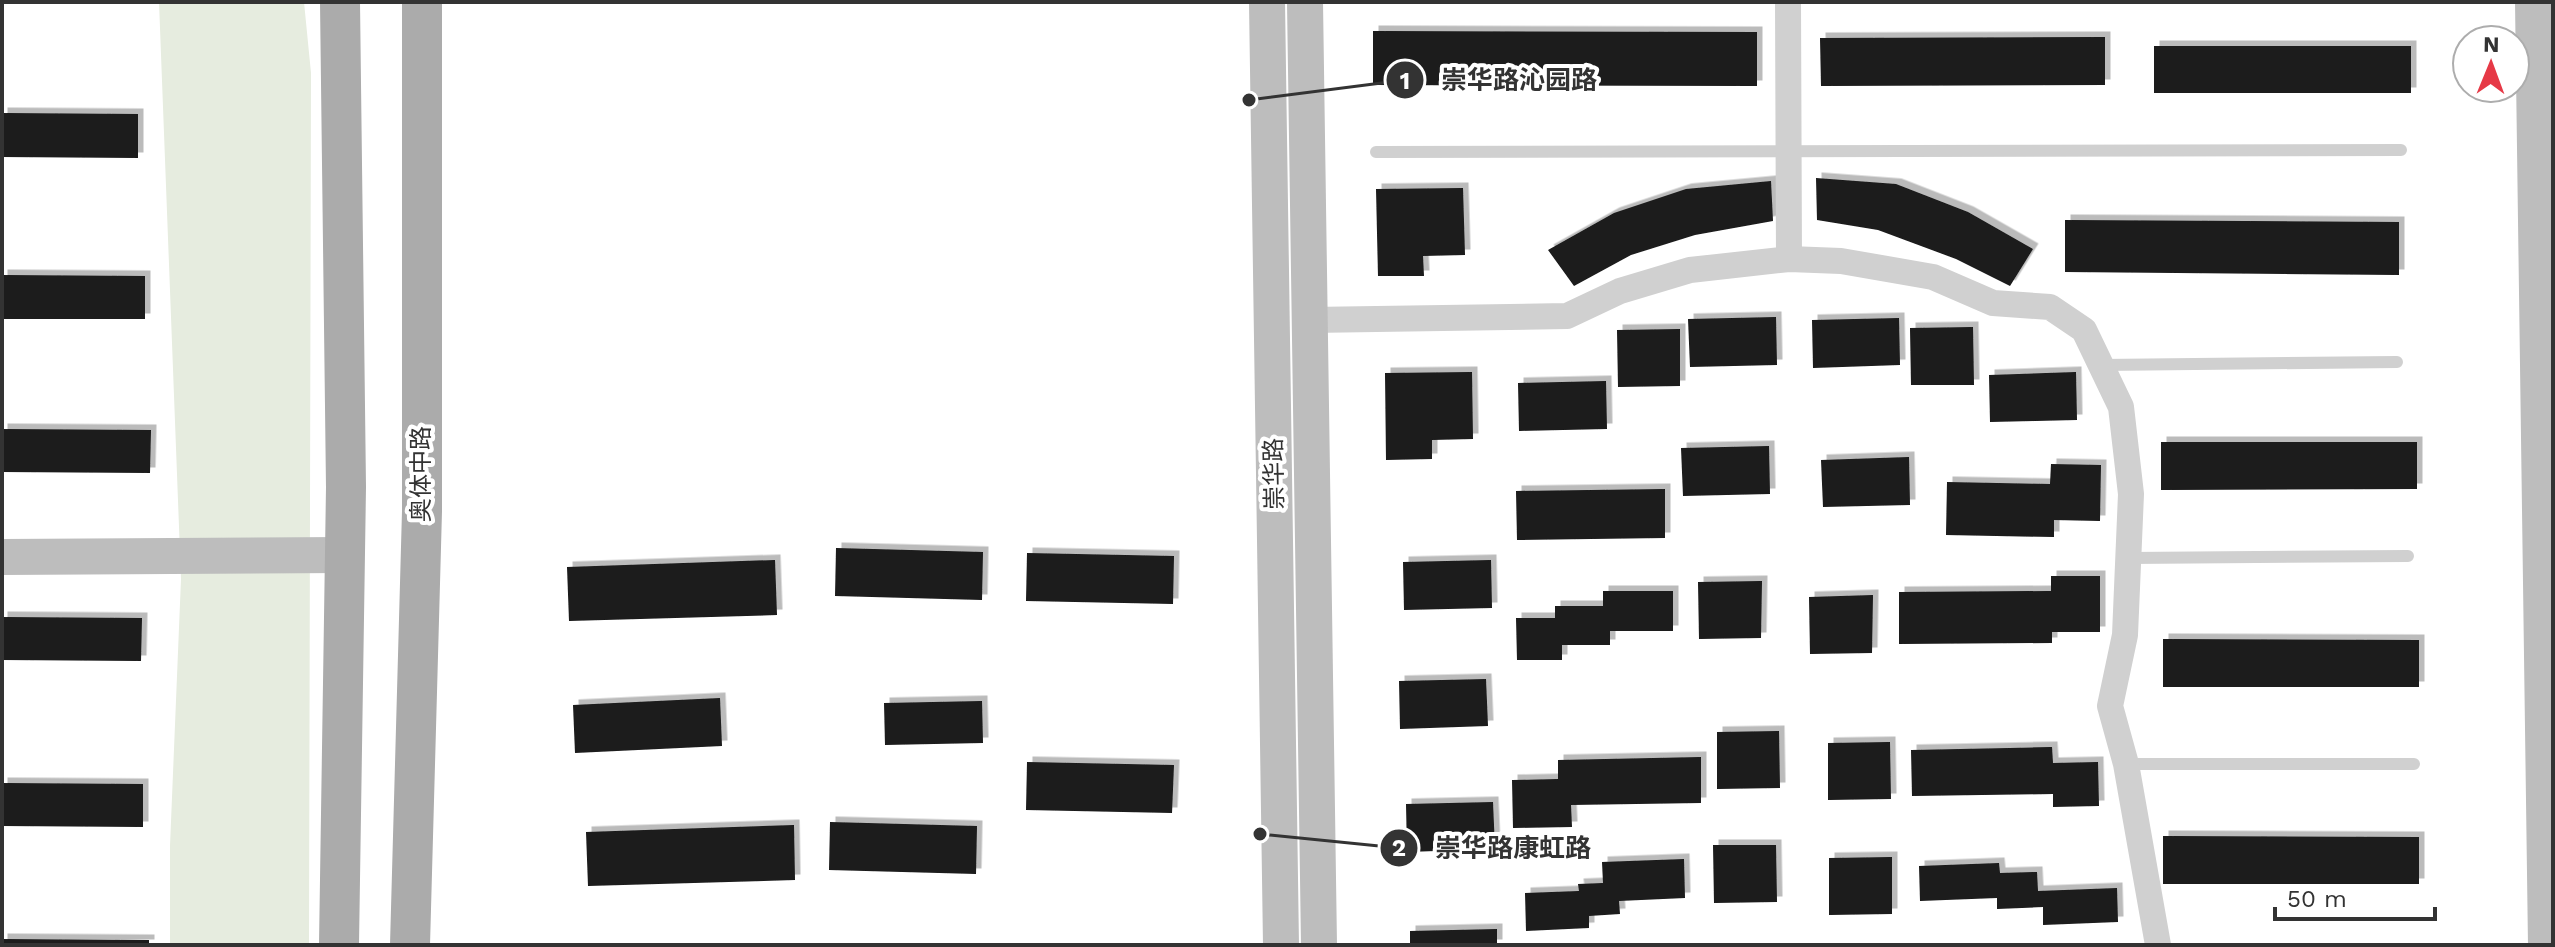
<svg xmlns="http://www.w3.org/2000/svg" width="2555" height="947" viewBox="0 0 2555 947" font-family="'Work Sans','Noto Sans SC',sans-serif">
	<defs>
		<filter id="shadow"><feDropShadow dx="5.5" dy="-5.5" stdDeviation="0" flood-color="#0004"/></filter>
	</defs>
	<rect width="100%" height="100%" fill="#fff"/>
	<path fill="#e6ecdf" d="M159 2H304L311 73 309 945H170V846L181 579Z"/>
	<path fill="#1a1a1a" filter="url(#shadow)" d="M1373 31 1757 32V86L1373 85Z
		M2105 37V85L1821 86 1820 38Z
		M2154 46H2411V93H2154Z
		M2 113 138 114V158L2 157Z
		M1816 178 1896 184 1968 212 2033 249 2010 286 1956 259 1878 230 1817 220Z
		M1771 181 1773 221 1695 235 1631 255 1574 286 1548 250 1614 213 1686 189Z
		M1463 188 1465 255 1423 256 1424 276H1378L1376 189Z
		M2065 220 2399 222V275L2065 272Z
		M2 275 145 276V319H2Z
		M1776 317 1777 365 1690 367 1688 319Z
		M1899 318 1900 365 1813 368 1812 320Z
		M1973 327 1974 385H1911L1910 328Z
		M1680 329V386L1618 387 1617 330Z
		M1472 372 1473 439 1432 440V459L1386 460 1385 373Z
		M2076 372 2077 420 1990 422 1989 375Z
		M1606 381 1607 429 1519 431 1518 383Z
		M2 429 151 430 150 473 2 472Z
		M2161 442H2417V489L2161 490Z
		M1769 446 1770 494 1683 496 1681 448Z
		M1909 457 1910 505 1823 507 1821 460Z
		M2051 464 2101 465 2100 521 2054 520V537L1946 535 1947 482 2050 484Z
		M1665 489V538L1517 540 1516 491Z
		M836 548 983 552 982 600 835 596Z
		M1027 553 1174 556 1173 604 1026 601Z
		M775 560 777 615 569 621 567 567Z
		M1491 560 1492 608 1404 610 1403 562Z
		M2051 576H2100V632H2052V643L1899 644V592L2051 591Z
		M1762 581 1761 638 1699 639 1698 582Z
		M1603 591H1673V631H1610V645H1562V660H1517L1516 618H1555V606H1603Z
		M1873 595 1872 653 1810 654 1809 597Z
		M2 617 142 618 141 661 2 660Z
		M2163 639 2419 640V687H2163Z
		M1486 679 1488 726 1400 729 1399 681Z
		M720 698 722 746 575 753 573 705Z
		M982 701 983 743 885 745 884 703Z
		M1779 731 1780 788 1717 789V732Z
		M1890 742 1891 799 1828 800V743Z
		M2052 747 2053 763 2098 762 2099 806 2053 807V794L1912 796 1911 750Z
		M1701 757V803L1571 805 1572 827 1513 828 1512 780 1558 779V760Z
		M1027 762 1174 765 1172 813 1026 810Z
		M2 783 143 784V827L2 826Z
		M1493 802 1495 849 1407 852 1406 804Z
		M830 822 977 826 976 874 829 870Z
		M794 825 795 880 588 886 586 832Z
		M2163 836 2419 837V884H2163Z
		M1713 845H1776L1777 902 1714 903Z
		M1892 857V914L1829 915V858Z
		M1684 859 1685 898 1619 901 1620 914 1589 916V928L1526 931 1525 893 1579 891 1578 884 1603 883 1602 862Z
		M1999 863 2000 873 2037 872 2038 891 2117 888 2118 922 2043 925V907L1997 909V898L1920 901 1919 866Z
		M1497 929V945H1410V931Z
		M2 939 149 940V945H2Z"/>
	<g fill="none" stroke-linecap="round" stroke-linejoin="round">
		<path stroke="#d0d0d0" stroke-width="12" d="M1376 152 2401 150
			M2101 365 2397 362
			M2129 558 2408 556
			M2126 764H2414"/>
		<path stroke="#d0d0d0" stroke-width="26" d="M1788 2 1789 259
			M1310 320 1567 316 1620 291 1690 270 1789 259 1841 261 1933 277 1993 303 2050 307 2084 330 2121 407 2131 494 2125 635 2110 706 2126 764 2158 945"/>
		<path stroke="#bdbdbd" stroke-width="36" d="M1267 2 1281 945
			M1305 2 1319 945
			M2533 2 2546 945
			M2 557 345 555"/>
		<path stroke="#ababab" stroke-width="40" d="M339 945 346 487 340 2
			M410 945 422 511V2"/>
	</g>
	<g text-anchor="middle" stroke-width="8" stroke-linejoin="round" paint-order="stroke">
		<g font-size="24" fill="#333" stroke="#fff">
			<text transform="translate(421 474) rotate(-90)" y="8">奥体中路</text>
			<text transform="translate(1274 474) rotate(-91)" y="8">崇华路</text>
		</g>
	</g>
	<path fill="none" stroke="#333" stroke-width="3" d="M1249 100L1405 80M1260 834L1399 848"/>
	<g fill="#333" stroke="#fff" stroke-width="3">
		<circle cx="1249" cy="100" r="8"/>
		<circle cx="1260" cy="834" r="8"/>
		<circle cx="1405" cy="80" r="20"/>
		<circle cx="1399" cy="848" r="20"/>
	</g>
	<g font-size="24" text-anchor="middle" font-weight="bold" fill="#fff">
		<text x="1405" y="89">1</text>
		<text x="1399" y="856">2</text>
	</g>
	<g font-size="26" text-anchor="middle" font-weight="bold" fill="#333" stroke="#fff" stroke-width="8" stroke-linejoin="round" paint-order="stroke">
		<text x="1519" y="89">崇华路沁园路</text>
		<text x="1513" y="857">崇华路康虹路</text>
	</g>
	<rect width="2555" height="947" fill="none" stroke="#333333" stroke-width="8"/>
	<g transform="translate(2491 64) rotate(1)"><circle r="38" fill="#ffffff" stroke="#adadad" stroke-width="2"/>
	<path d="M0-6L14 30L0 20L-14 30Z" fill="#e63946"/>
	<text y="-12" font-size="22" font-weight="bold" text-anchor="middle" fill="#333333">N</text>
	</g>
	<path d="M2275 907v12h160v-12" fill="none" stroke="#333333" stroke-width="4"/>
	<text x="2287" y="907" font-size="24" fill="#333333" stroke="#ffffff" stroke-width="6" paint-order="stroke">50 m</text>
</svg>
